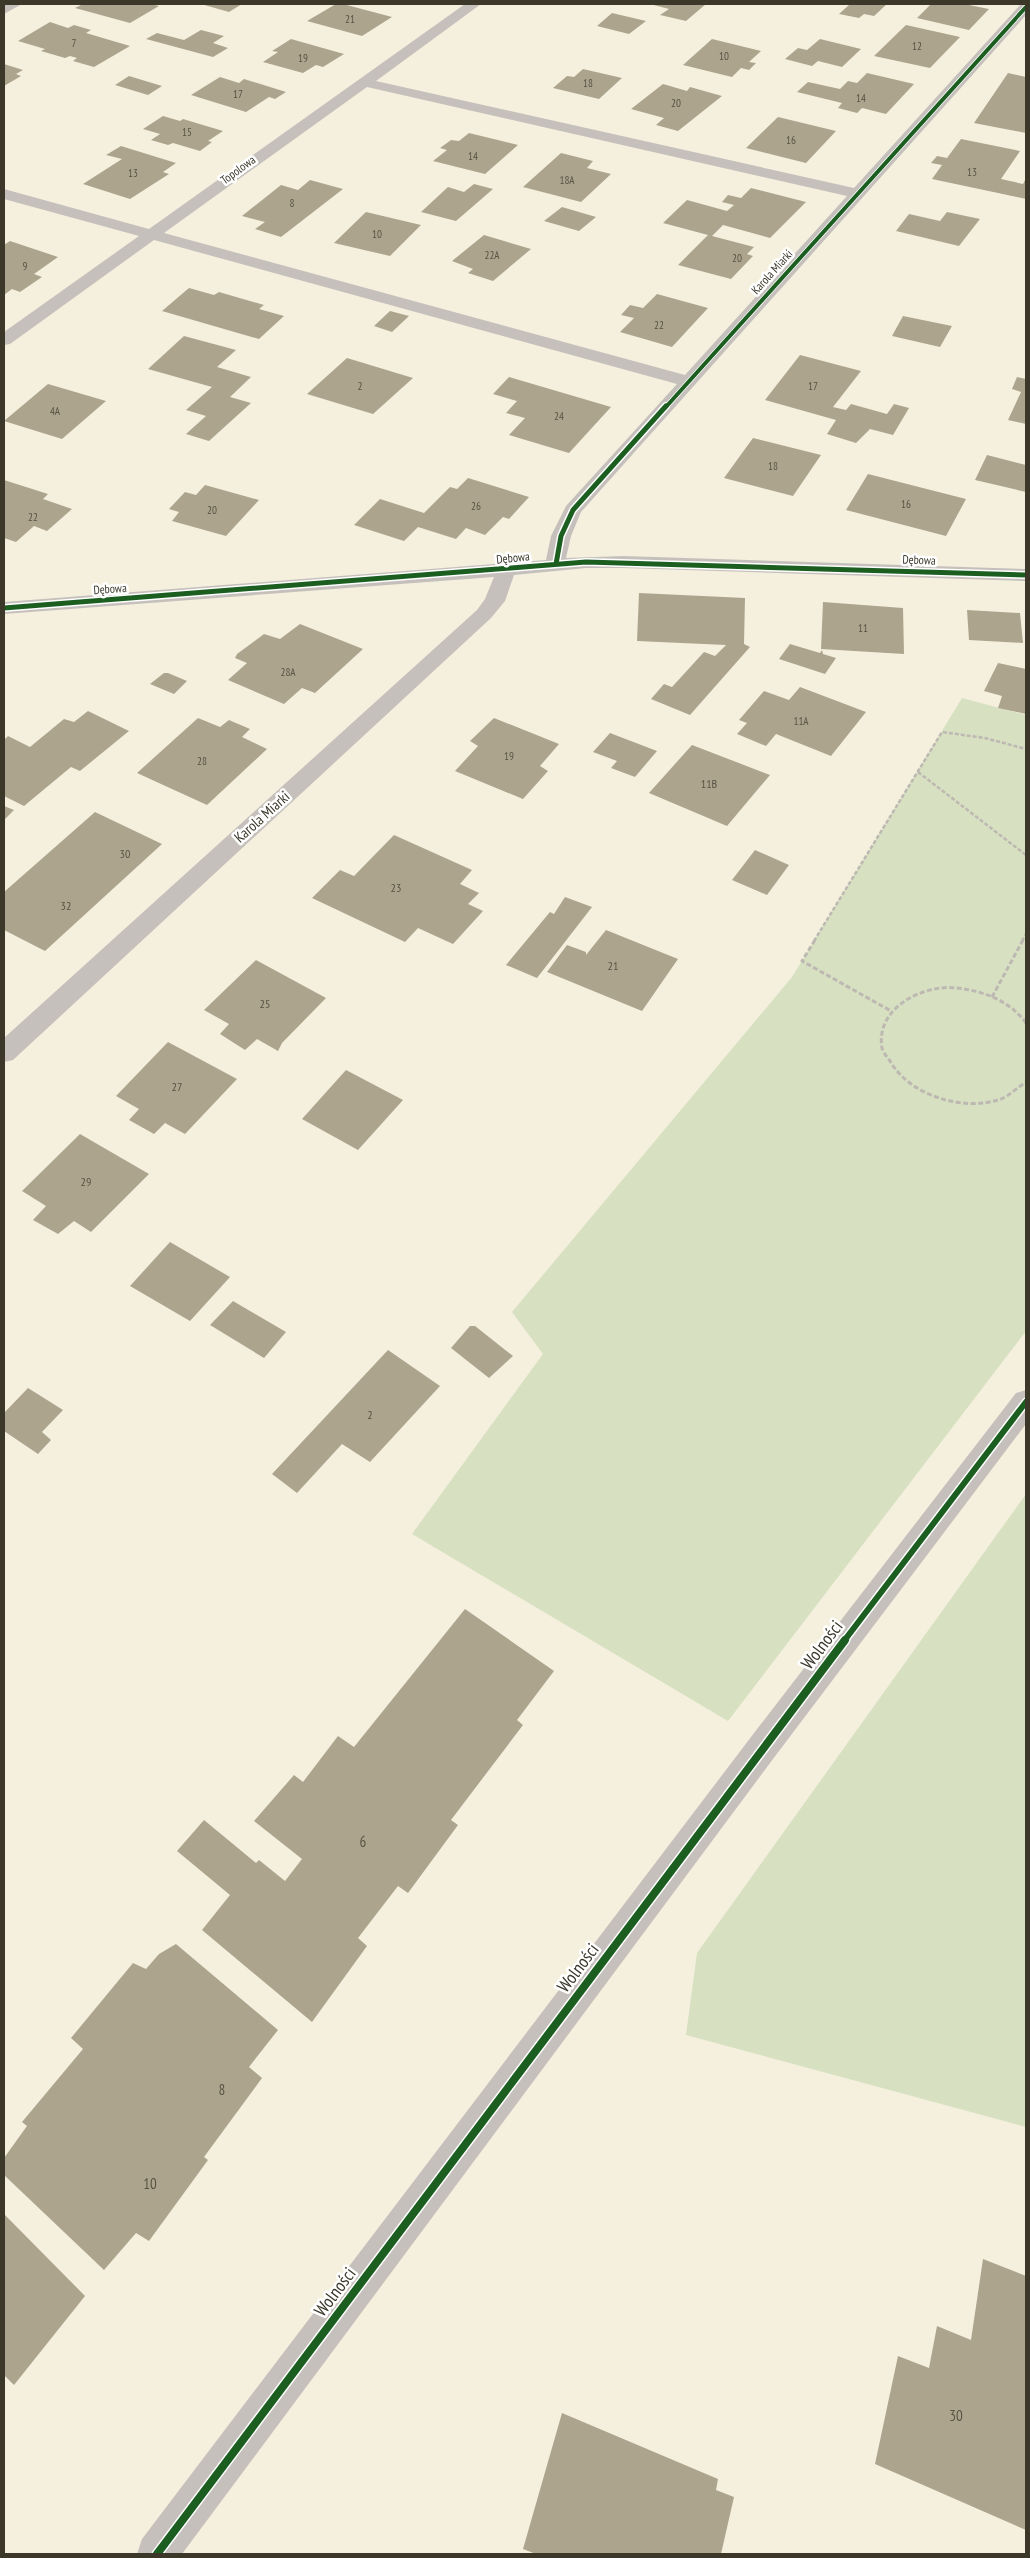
<svg xmlns="http://www.w3.org/2000/svg" width="1030" height="2558" viewBox="0 0 1030 2558" font-family="'PT Sans Narrow',sans-serif">
	<rect width="100%" height="100%" fill="#f4f0dd"/>
	<path fill="#d7e0c1" d="M962 698 1026 715V1331L728 1721 412 1534 543 1354 512 1312 792 977Z
		M1026 1494V2127L686 2035 697 1953Z"/>
	<path fill="#ada48e" d="M83 4H151L159 6 130 23 75 8Z
		M201 4H242L229 12Z
		M336 4H343L392 17 362 36 307 21Z
		M650 4H706L686 21 660 15 669 9Z
		M850 4H887L874 16 864 14 859 18 839 14Z
		M931 4H964L989 9 969 30 917 18Z
		M612 13 646 21 629 34 597 26Z
		M50 22 68 28 74 25 91 30 86 33 130 46 94 67 73 61 77 58 70 56 65 58 41 51 45 49 18 41Z
		M906 25 960 37 930 68 874 56Z
		M201 30 224 36 213 43 228 48 213 57 146 39 157 33 184 40Z
		M291 39 344 54 323 67 316 65 303 73 263 62 278 52 272 51Z
		M712 39 761 51 749 62 756 63 749 70 741 68 732 77 683 65Z
		M820 39 861 49 842 67 818 61 812 66 785 59 798 48 807 50Z
		M4 64 23 70 16 74 21 76 4 86Z
		M583 69 622 78 599 99 553 88 567 76 574 77Z
		M867 73 914 84 886 114 862 108 857 113 838 108 842 103 797 92 808 82 840 89 848 81 857 83Z
		M1008 73 1026 77V133L974 123Z
		M129 76 162 86 148 95 115 85Z
		M220 77 239 83 244 79 286 92 275 99 269 97 246 112 191 95Z
		M663 84 687 91 690 87 722 96 678 131 656 125 664 118 631 109Z
		M163 116 180 121 183 119 223 131 208 141 212 142 200 151 173 143 168 145 151 140 160 134 143 129Z
		M778 117 836 131 806 163 746 148Z
		M469 133 518 145 485 174 433 161 447 150 440 148 451 140 459 141Z
		M961 139 1020 151 1001 179 1023 184 1026 178V199L932 179 942 165 931 163 937 156 947 158Z
		M121 146 176 163 163 172 169 174 130 199 83 184 122 159 106 155Z
		M561 153 593 161 587 168 611 174 581 202 523 187Z
		M310 180 343 189 281 237 255 229 265 222 242 216 281 185 298 190Z
		M474 184 493 189 456 221 421 212 448 187 464 192Z
		M751 188 806 202 770 238 723 225 712 236 754 247 747 254 753 256 731 279 678 265 708 235 663 223 687 200 727 211 734 205 722 202 728 195 741 198Z
		M562 207 596 217 579 231 544 221Z
		M366 212 421 225 390 256 334 243Z
		M947 212 980 219 959 246 896 231 909 214 940 221Z
		M484 235 531 249 493 281 468 273 473 269 452 261Z
		M10 241 58 257 34 274 42 277 20 292 12 289 4 295V245Z
		M189 288 214 295 219 292 264 305 259 309 284 316 259 339 162 311Z
		M657 294 708 308 672 347 620 332 634 318 621 315 630 305 643 308Z
		M390 311 409 316 392 332 374 326Z
		M903 316 952 326 940 347 892 336Z
		M184 336 236 350 217 367 251 377 230 397 251 403 209 441 186 434 206 416 186 410 212 387 148 369Z
		M800 355 861 371 833 407 846 410 851 404 887 414 894 404 909 408 893 435 870 429 856 443 827 434 836 420 765 400Z
		M347 358 413 378 373 414 307 394Z
		M509 377 611 407 569 453 509 435 525 418 506 413 517 401 493 394Z
		M1017 377 1026 379V424L1008 420 1021 392 1012 389Z
		M48 384 106 401 62 439 4 421Z
		M753 438 821 455 793 496 724 478Z
		M987 455 1026 465V492L975 480Z
		M868 474 966 499 946 536 846 510Z
		M468 478 529 497 509 519 503 517 485 535 466 528 456 539 418 527 404 541 354 525 380 499 424 513 450 487 457 489Z
		M4 480 48 494 43 499 72 509 47 531 34 526 16 542 4 538Z
		M205 485 259 500 226 536 172 521 179 512 169 509 185 492 196 495Z
		M639 593 745 598 744 644 750 647 690 715 651 699 664 684 672 687 704 652 715 656 726 645 637 641Z
		M823 602 903 608 904 654 821 649Z
		M967 610 1020 613 1023 643 969 640Z
		M300 624 363 649 315 693 302 688 284 704 228 680 247 663 235 658 237 654 264 634 280 639Z
		M790 644 820 653 822 650 823 654 836 658 825 674 779 659Z
		M998 663 1026 669V714L998 708 1002 696 984 691Z
		M164 673H168L187 681 174 694 150 684Z
		M800 687 866 712 831 756 776 734 766 746 737 734 747 723 739 720 764 691 789 700Z
		M88 711 129 731 80 771 71 767 24 806 4 796V740L8 736 30 747 64 719 74 722Z
		M198 718 220 727 229 720 250 729 242 737 267 749 207 805 137 773Z
		M494 718 559 744 540 766 548 771 523 799 455 771 478 746 470 741Z
		M610 733 657 751 635 777 611 768 617 761 593 752Z
		M692 745 770 775 727 826 649 793Z
		M4 806 14 810 4 820Z
		M95 812 162 844 45 951 4 930V892Z
		M394 835 472 870 460 884 479 893 468 904 483 911 453 944 418 928 405 942 312 898 340 870 354 876Z
		M755 850 789 865 767 895 732 880Z
		M565 897 592 907 537 978 506 965 550 912 554 914Z
		M606 930 678 959 642 1011 547 972 567 945 586 952V955Z
		M256 960 326 998 282 1043 278 1051 257 1039 245 1050 220 1034 229 1024 204 1010Z
		M168 1042 237 1079 185 1134 165 1123 154 1134 129 1120 139 1109 116 1096Z
		M346 1070 403 1100 358 1150 302 1119Z
		M80 1134 149 1174 91 1232 74 1221 58 1234 33 1220 46 1206 22 1191Z
		M170 1242 230 1277 190 1321 130 1286Z
		M233 1301 286 1332 264 1358 210 1325Z
		M470 1326H475L513 1356 489 1378 451 1348Z
		M388 1350 440 1386 370 1462 342 1444 297 1493 272 1474Z
		M28 1388 63 1410 42 1432 51 1440 38 1454 4 1431V1413Z
		M465 1609 554 1671 517 1720 523 1725 451 1820 458 1825 408 1893 398 1886 358 1938 367 1946 312 2022 202 1930 230 1895 177 1851 204 1820 256 1863 259 1860 285 1881 302 1859 254 1821 294 1775 303 1782 338 1736 354 1747Z
		M176 1944 278 2030 249 2067 262 2078 204 2157 208 2160 149 2241 136 2233 104 2270 4 2175V2158L27 2126 22 2122 83 2049 71 2038 133 1963 146 1969 159 1954Z
		M4 2214 85 2296 14 2385 4 2375Z
		M983 2259 1026 2276V2530L875 2464 898 2356 929 2368 937 2326 971 2340Z
		M562 2413 718 2479 716 2490 734 2497 721 2554H536L523 2549Z"/>
	<g fill="none" stroke-linecap="round" stroke-linejoin="round">
		<path stroke="#bdb8b2" stroke-width="2.5" stroke-dasharray="4 2" stroke-linecap="butt" d="M918 772 1026 855
			M814 941 942 732 985 738 1026 749
			M1022 941 1026 934"/>
		<path stroke="#bdb8b2" stroke-width="3" stroke-dasharray="5 2.5" stroke-linecap="butt" d="M815 940 802 961 891 1011
			M992 997 1023 940
			M1026 1023C1010 1001 984 991 957 988 923 984 875 1008 882 1048 883 1052 887 1057 890 1061 910 1096 964 1112 1001 1099 1009 1096 1018 1087 1026 1082"/>
		<path fill="#c5c0bc" fill-rule="evenodd" d="M4 4H22L4 14Z
			M465 4H481L376 81 854 188 1021 4H1026V15L581 512 571 536 566 558 623 556 1026 569V581L623 568H586L514 575 505 601 491 618 13 1060 4 1062V1038L477 610 485 599 494 577 4 614V602L546 560 551 536 566 506 677 384 154 240 10 344 4 345V332L139 236 4 199V189L149 229ZM367 87 847 196 685 375 164 233Z
			M1026 1390V1424L773 1759 182 2554H137L142 2539 751 1737 1016 1393Z"/>
		<defs>
			<path id="cycleway-far3" d="M665 408 1026 7"/>
			<path id="cycleway-far2" d="M556 564 561 536 573 510 666 406
				M4 608 586 562 1026 575"/>
			<path id="cycleway-far1" d="M844 1641 1026 1402"/>
			<path id="cycleway" d="M157 2554 845 1640"/>
		</defs>
		<use href="#cycleway-far3" stroke="#fff" stroke-width="5.5"/>
		<use href="#cycleway-far2" stroke="#fff" stroke-width="8"/>
		<use href="#cycleway-far1" stroke="#fff" stroke-width="9"/>
		<use href="#cycleway" stroke="#fff" stroke-width="11"/>
		<use href="#cycleway-far3" stroke="#1b5e20" stroke-width="4"/>
		<use href="#cycleway-far2" stroke="#1b5e20" stroke-width="5"/>
		<use href="#cycleway-far1" stroke="#1b5e20" stroke-width="6"/>
		<use href="#cycleway" stroke="#1b5e20" stroke-width="8"/>
	</g>
	<g text-anchor="middle" stroke-width="5" stroke-linejoin="round" paint-order="stroke">
		<g font-size="11" fill="#585343">
			<text x="350" y="23">21</text>
			<text x="74" y="47">7</text>
			<text x="917" y="50">12</text>
			<text x="724" y="60">10</text>
			<text x="303" y="62">19</text>
			<text x="588" y="87">18</text>
			<text x="238" y="98">17</text>
			<text x="861" y="102">14</text>
			<text x="676" y="107">20</text>
			<text x="187" y="136">15</text>
			<text x="791" y="144">16</text>
			<text x="473" y="160">14</text>
			<text x="972" y="176">13</text>
			<text x="133" y="177">13</text>
			<text x="567" y="184">18A</text>
			<text x="292" y="207">8</text>
			<text x="377" y="238">10</text>
			<text x="492" y="259">22A</text>
			<text x="737" y="262">20</text>
			<text x="25" y="270">9</text>
			<text x="659" y="329">22</text>
			<text x="360" y="390">2</text>
			<text x="813" y="390">17</text>
			<text x="55" y="415">4A</text>
			<text x="559" y="420">24</text>
			<text x="773" y="470">18</text>
			<text x="906" y="508">16</text>
			<text x="476" y="510">26</text>
			<text x="212" y="514">20</text>
			<text x="33" y="521">22</text>
			<text x="863" y="632">11</text>
			<text x="288" y="676">28A</text>
			<text x="801" y="725">11A</text>
			<text x="509" y="760">19</text>
			<text x="202" y="765">28</text>
		</g>
		<g font-size="12" fill="#3b382a" stroke="#fff">
			<text transform="translate(238 170) rotate(-36)" y="4">Topolowa</text>
			<text transform="translate(772 272) rotate(-48)" y="4">Karola Miarki</text>
			<text transform="translate(513 558) rotate(-6)" y="4">Dębowa</text>
			<text transform="translate(919 560) rotate(2)" y="4">Dębowa</text>
			<text transform="translate(110 589) rotate(-4)" y="4">Dębowa</text>
		</g>
		<g font-size="12" fill="#585343">
			<text x="709" y="788">11B</text>
			<text x="125" y="858">30</text>
			<text x="396" y="892">23</text>
			<text x="66" y="910">32</text>
			<text x="613" y="970">21</text>
			<text x="265" y="1008">25</text>
			<text x="177" y="1091">27</text>
			<text x="86" y="1186">29</text>
			<text x="370" y="1419">2</text>
		</g>
		<g font-size="15" fill="#3b382a" stroke="#fff">
			<text transform="translate(262 817) rotate(-42)" y="5">Karola Miarki</text>
		</g>
		<g font-size="15" fill="#585343">
			<text x="363" y="1847">6</text>
			<text x="222" y="2095">8</text>
			<text x="150" y="2189">10</text>
			<text x="956" y="2421">30</text>
		</g>
		<g font-size="18" fill="#3b382a" stroke="#fff">
			<text transform="translate(822 1645) rotate(-53)" y="6">Wolności</text>
			<text transform="translate(578 1968) rotate(-53)" y="6">Wolności</text>
			<text transform="translate(335 2292) rotate(-53)" y="6">Wolności</text>
		</g>
	</g>
	<rect width="1030" height="2558" fill="none" stroke="#3b382a" stroke-width="10"/>
</svg>
